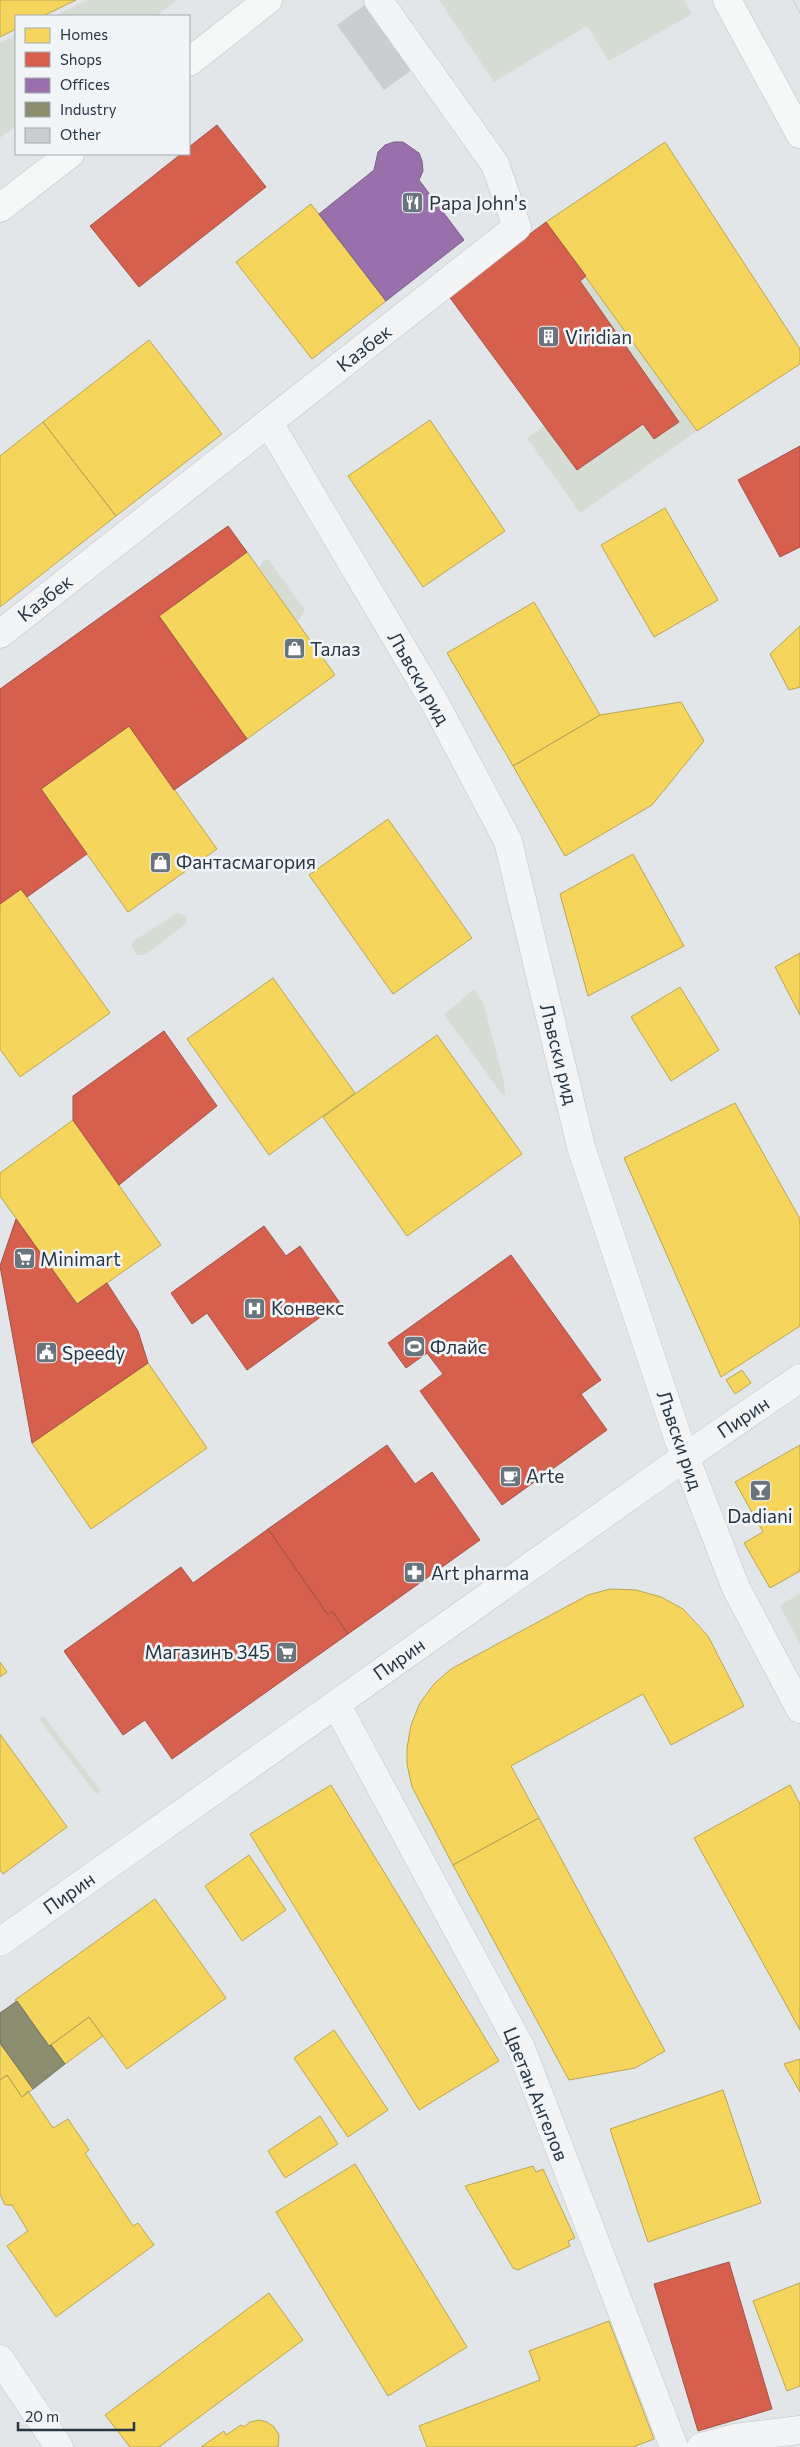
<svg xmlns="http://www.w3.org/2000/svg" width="800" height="2447" viewBox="0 0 800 2447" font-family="Commissioner,sans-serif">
	<rect width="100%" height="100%" fill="#e3e6e8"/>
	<path fill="#d5dcd3" d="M87 0H177L156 16H54Z
		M439 0H684L692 14 609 61 587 26 494 82Z
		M16 35V126L0 138V43Z
		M586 276 697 431 580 513 527 438 544 426 577 470 643 424 654 439 678 422 580 281Z
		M268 559 305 610 299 620H296L259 567 263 561Z
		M177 913 187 916 186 924 145 955H137L132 948V942Z
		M474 989 483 1002 504 1081 505 1098 444 1015Z
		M800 1593V1644L780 1606Z
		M43 1715 101 1791 96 1794 39 1719Z"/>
	<path fill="#f6d55c" stroke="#b8a554" d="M0 0H76L43 16H16V29L0 37Z
		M665 142 800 349V364L697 431 546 222Z
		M311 204 386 301 312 359 236 262Z
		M149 340 222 434 116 516 43 422Z
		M430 420 505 531 423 587 348 476Z
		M43 422 116 516 0 607V456Z
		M665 508 718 600 654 637 601 545Z
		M247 552 335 675 247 739 159 616Z
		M534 602 600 715 513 766 447 653Z
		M800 626V687L789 690 770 654Z
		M681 702 704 741 652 805 565 856 513 766 600 715Z
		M129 726 217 849 128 912 41 789Z
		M388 819 472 938 393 994 309 875Z
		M633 854 684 946 588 996 560 894Z
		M21 889 110 1013 20 1077 0 1049V904Z
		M800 953V1015L775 967Z
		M273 978 355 1093 269 1155 187 1039Z
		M680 987 719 1050 671 1081 631 1017Z
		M437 1035 522 1154 407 1236 323 1117Z
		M735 1103 800 1219V1326L721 1377 624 1158Z
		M73 1120 161 1245 77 1304 0 1196V1173Z
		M148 1363 207 1448 91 1529 32 1443Z
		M742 1370 751 1383 735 1394 726 1380Z
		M800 1445V1571L770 1588 744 1543 763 1532 735 1482Z
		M610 1589 636 1590 661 1597 683 1609 708 1636 744 1706 671 1745 643 1694 511 1766 539 1818 453 1865 412 1787 407 1764V1748L411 1725 420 1703 434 1684 451 1669 588 1595Z
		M0 1662 7 1672 0 1677Z
		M0 1734 67 1827 3 1874 0 1870Z
		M331 1785 499 2061 419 2110 250 1834Z
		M790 1785 800 1804V2030L694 1838Z
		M539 1818 665 2051 635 2068 569 2080 453 1865Z
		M249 1855 286 1910 242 1941 205 1886Z
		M155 1899 226 1998 127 2069 89 2017 49 2046 15 2000Z
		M89 2017 103 2036 65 2064 51 2045Z
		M334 2030 388 2110 348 2137 294 2058Z
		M0 2043 33 2089 22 2097 7 2075 0 2080Z
		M800 2059V2092L784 2064Z
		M7 2075 22 2097 28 2091 53 2128 68 2119 89 2150 85 2153 133 2226 138 2223 154 2245 56 2317 7 2246 28 2231 12 2205H5L0 2194V2080Z
		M723 2090 761 2203 648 2242 610 2129Z
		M320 2116 338 2144 285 2178 268 2151Z
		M355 2164 467 2347 388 2396 276 2212Z
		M533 2166 536 2172 543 2169 575 2238 568 2241 570 2246 518 2270 513 2268 465 2186Z
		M800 2283V2386L787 2391 753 2301Z
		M269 2293 303 2340 159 2447H130L105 2415Z
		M609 2321 654 2439 633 2447H427L419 2426 540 2380 529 2351Z
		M259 2420 267 2422 274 2427 279 2435 278 2447H201L224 2431 226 2435 241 2425 244 2427 250 2422Z"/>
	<path fill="#d6604d" stroke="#a2534a" d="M217 125 266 187 139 287 90 226 181 154H189V147Z
		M546 222 586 276 580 281 679 422 654 439 643 424 577 470 448 295Z
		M800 446V547L780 557 738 480Z
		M228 526 247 552 159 616 247 739 174 790 129 726 41 789 87 854 27 897 21 889 0 904V689Z
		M164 1031 217 1106 119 1185 73 1120V1096Z
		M16 1219 77 1304 107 1283 138 1331 148 1363 32 1443 0 1266Z
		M264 1226 286 1256 300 1246 340 1303 247 1370 207 1313 192 1324 171 1293Z
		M511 1255 601 1380 581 1394 607 1430 502 1505 420 1391 443 1374 427 1353 406 1368 388 1343Z
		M387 1445 415 1484 432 1472 480 1540 348 1634 332 1611 328 1615 268 1529Z
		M268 1529 328 1615 332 1611 348 1634 172 1759 145 1720 123 1735 64 1651 181 1567 193 1583Z
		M729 2262 772 2409 698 2431 654 2284Z"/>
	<path fill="#9970ab" stroke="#775f8c" d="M394 142H403L419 153 422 161 423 171 419 180 464 240 386 301 319 214 374 170 378 152 385 145Z"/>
	<path fill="#8c8c6e" stroke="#6e7261" d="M17 2001 49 2046 51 2045 65 2064 33 2089 0 2043V2013Z"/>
	<path fill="#cbced1" d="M366 4 413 69 384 90 337 25Z"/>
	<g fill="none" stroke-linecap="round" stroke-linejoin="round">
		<defs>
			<path id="street" d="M269 423 436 705 508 841 581 1147 679 1441 736 1588 800 1709
				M0 634 517 227 495 164 378 0
				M336 1704 521 2048 674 2447
				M0 1942 668 1469 800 1378
				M0 2359 59 2447
				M701 2447 735 2438 800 2430"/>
			<path id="secondary" d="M189 62 268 0
				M0 208 70 154"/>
			<path id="primary" d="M727 0 800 134"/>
		</defs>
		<use href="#street" stroke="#c1c4c6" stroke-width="29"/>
		<use href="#secondary" stroke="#c1c4c6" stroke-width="29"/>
		<use href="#primary" stroke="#bfc3c6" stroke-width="29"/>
		<use href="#street" stroke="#f2f4f5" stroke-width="28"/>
		<use href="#secondary" stroke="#f6f7f7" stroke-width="28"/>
		<use href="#primary" stroke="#f6f7f7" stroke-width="28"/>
		<path stroke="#cbced0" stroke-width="1" d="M793 0 800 13"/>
	</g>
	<defs>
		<symbol id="restaurant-square" viewBox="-11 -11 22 22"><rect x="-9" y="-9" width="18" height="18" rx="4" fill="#69747d" stroke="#f1f5f7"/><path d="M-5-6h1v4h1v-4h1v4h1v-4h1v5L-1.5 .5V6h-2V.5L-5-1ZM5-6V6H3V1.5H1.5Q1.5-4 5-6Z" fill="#fff"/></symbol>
		<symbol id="building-square" viewBox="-11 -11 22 22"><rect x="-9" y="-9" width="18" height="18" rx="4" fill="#69747d" stroke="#f1f5f7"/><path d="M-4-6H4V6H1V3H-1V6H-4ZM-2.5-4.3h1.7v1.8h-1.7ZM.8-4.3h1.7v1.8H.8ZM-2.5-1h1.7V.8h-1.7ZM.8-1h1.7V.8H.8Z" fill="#fff"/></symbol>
		<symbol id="shop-square" viewBox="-11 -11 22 22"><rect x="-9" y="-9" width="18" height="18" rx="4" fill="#69747d" stroke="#f1f5f7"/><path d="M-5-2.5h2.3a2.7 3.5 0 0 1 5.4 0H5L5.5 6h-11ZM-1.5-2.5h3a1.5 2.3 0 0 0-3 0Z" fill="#fff"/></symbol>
		<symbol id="supermarket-square" viewBox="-11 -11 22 22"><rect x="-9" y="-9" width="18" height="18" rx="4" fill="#69747d" stroke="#f1f5f7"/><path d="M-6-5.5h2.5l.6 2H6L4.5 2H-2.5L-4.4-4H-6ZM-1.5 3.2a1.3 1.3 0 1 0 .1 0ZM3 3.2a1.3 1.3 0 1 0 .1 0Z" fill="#fff"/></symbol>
		<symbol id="hospital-square" viewBox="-11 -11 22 22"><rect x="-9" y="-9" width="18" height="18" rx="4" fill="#69747d" stroke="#f1f5f7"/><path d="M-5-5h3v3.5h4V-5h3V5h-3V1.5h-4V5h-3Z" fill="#fff"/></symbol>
		<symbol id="stadium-square" viewBox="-11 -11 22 22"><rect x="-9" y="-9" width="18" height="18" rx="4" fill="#69747d" stroke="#f1f5f7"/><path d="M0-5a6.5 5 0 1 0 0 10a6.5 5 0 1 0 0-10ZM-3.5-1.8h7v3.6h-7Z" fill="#fff"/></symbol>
		<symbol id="civic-square" viewBox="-11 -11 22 22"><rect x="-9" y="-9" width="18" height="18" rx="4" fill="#69747d" stroke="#f1f5f7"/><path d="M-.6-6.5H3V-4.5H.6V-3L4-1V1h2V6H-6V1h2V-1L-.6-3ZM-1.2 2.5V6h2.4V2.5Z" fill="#fff"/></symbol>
		<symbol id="cafe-square" viewBox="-11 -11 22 22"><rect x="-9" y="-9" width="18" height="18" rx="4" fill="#69747d" stroke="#f1f5f7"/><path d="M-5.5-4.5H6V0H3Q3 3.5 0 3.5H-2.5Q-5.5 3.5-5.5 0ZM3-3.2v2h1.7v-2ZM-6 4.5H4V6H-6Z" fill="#fff"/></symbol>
		<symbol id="bar-square" viewBox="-11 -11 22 22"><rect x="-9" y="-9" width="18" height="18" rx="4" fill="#69747d" stroke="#f1f5f7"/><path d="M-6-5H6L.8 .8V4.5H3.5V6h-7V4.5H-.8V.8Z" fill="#fff"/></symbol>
		<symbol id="pharmacy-square" viewBox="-11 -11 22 22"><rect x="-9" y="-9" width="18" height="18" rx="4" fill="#69747d" stroke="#f1f5f7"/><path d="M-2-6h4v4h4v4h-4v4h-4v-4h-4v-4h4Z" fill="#fff"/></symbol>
	</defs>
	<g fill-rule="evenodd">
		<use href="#restaurant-square" x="400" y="190" width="25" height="25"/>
		<use href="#building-square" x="536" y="324" width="25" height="25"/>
		<use href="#shop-square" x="282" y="636" width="25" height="25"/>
		<use href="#shop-square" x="148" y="850" width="25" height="25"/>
		<use href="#supermarket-square" x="12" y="1246" width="25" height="25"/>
		<use href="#hospital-square" x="242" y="1296" width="25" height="25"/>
		<use href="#stadium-square" x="402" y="1334" width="25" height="25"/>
		<use href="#civic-square" x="34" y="1340" width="25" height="25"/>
		<use href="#cafe-square" x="498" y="1464" width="25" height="25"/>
		<use href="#bar-square" x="748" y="1478" width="25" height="25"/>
		<use href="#pharmacy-square" x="402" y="1560" width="25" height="25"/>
		<use href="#supermarket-square" x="274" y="1640" width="25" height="25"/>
	</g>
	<g text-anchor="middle" stroke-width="5" stroke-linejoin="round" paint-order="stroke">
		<g font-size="19" fill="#283643" stroke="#f1f5f7" text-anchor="start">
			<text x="429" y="210">Papa John's</text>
			<text x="565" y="344">Viridian</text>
			<text x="310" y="656">Талаз</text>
			<text x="176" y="869">Фантасмагория</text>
			<text x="40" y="1266">Minimart</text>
			<text x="271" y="1315">Конвекс</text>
			<text x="430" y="1354">Флайс</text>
			<text x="62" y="1360">Speedy</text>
			<text x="526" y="1483">Arte</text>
			<text x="760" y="1523" text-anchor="middle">Dadiani</text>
			<text x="431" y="1580">Art pharma</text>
			<text x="270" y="1659" text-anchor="end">Магазинъ 345</text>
		</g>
		<g font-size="19" fill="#283643" stroke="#f1f5f7">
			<text transform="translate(364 348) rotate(-38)" y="7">Казбек</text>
			<text transform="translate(45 598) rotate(-38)" y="7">Казбек</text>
			<text transform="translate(419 678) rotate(60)" y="7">Лъвски рид</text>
			<text transform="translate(559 1054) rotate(76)" y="7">Лъвски рид</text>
			<text transform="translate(743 1417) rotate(-34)" y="7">Пирин</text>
			<text transform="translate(680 1440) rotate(71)" y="7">Лъвски рид</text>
			<text transform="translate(399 1659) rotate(-35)" y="7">Пирин</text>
			<text transform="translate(69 1893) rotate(-35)" y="7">Пирин</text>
			<text transform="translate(536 2094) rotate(68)" y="7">Цветан Ангелов</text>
		</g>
	</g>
	<rect x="15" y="15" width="175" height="140" fill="#f1f5f7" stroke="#a1a9af"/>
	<rect x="25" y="28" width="25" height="15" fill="#f6d55c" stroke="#a1a9af"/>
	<text x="60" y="40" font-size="15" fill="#283643">Homes</text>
	<rect x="25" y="52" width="25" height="15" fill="#d6604d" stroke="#a1a9af"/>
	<text x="60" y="65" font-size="15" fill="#283643">Shops</text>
	<rect x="25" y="78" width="25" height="15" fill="#9970ab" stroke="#a1a9af"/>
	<text x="60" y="90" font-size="15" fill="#283643">Offices</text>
	<rect x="25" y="102" width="25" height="15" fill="#8c8c6e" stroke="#a1a9af"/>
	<text x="60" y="115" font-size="15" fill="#283643">Industry</text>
	<rect x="25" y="128" width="25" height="15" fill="#cbced1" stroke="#a1a9af"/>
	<text x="60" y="140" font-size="15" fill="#283643">Other</text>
	<path d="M18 2422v8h116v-8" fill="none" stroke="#283643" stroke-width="2.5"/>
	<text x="25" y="2422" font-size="15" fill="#283643" stroke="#f1f5f7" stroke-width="4" paint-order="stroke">20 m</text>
</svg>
